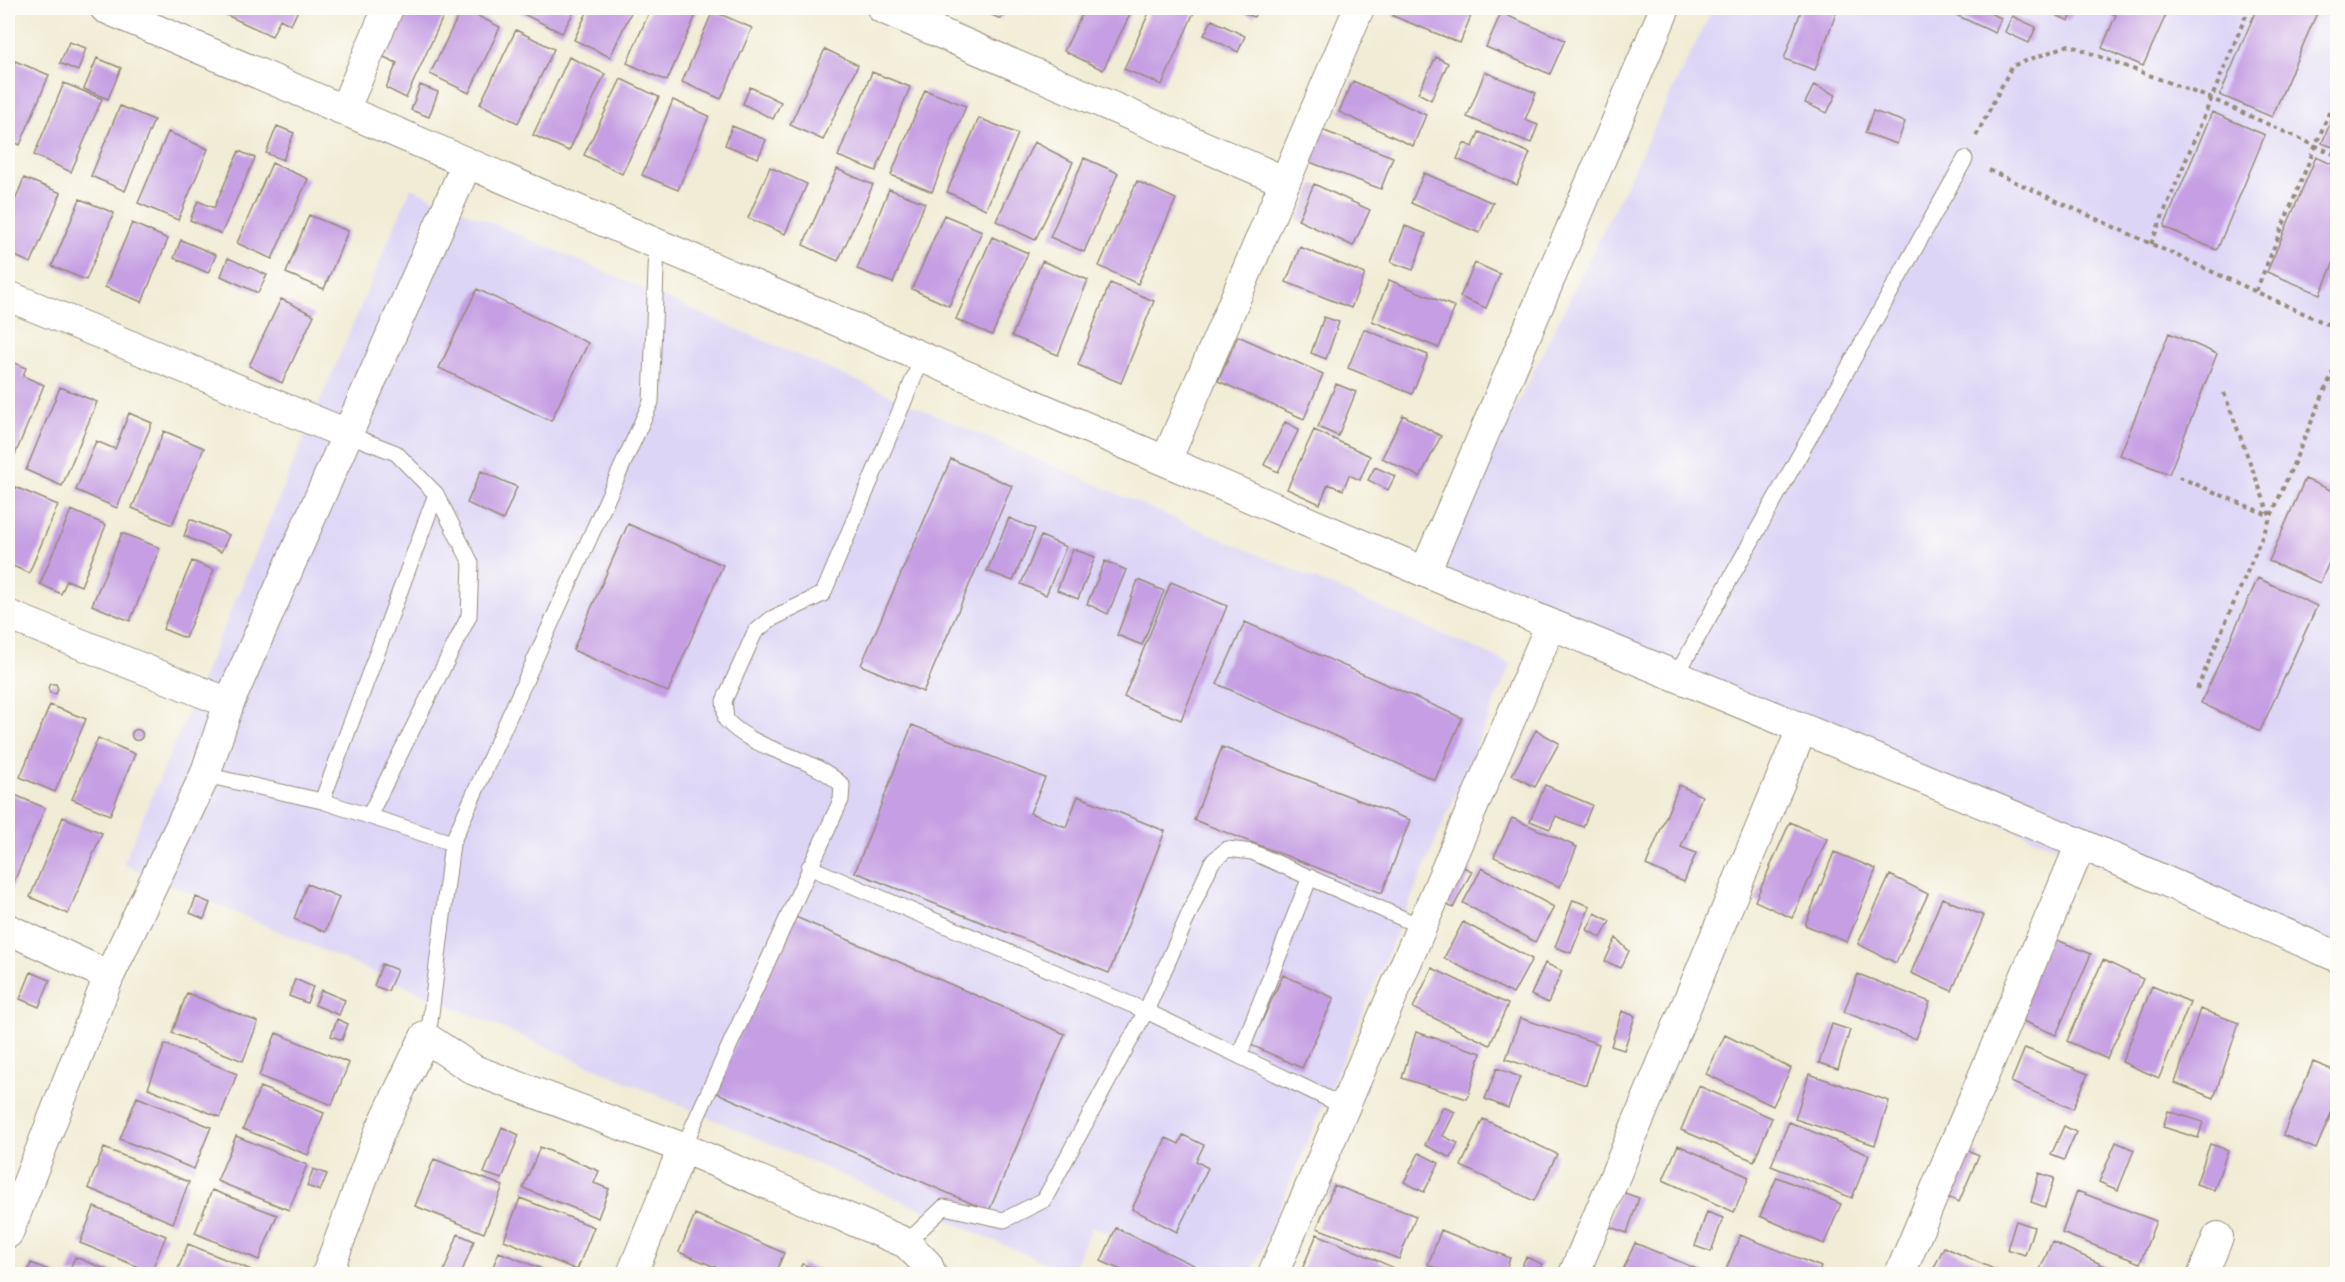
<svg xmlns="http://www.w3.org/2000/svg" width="2345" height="1282" viewBox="0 0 2345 1282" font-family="'IM FELL Great Primer',serif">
	<rect width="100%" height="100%" fill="#fdfcf7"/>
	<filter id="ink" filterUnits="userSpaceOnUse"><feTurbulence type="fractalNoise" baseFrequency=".0167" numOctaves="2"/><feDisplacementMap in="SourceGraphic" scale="12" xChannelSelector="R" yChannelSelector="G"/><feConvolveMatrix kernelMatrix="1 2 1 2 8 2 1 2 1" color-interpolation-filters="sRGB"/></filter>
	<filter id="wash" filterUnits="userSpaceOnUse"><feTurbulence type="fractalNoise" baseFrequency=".008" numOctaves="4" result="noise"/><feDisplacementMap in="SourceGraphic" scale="24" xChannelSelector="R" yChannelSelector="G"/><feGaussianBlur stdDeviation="1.35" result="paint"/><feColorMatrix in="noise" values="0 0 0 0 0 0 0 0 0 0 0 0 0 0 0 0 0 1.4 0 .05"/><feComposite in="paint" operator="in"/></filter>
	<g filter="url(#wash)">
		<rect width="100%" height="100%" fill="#f1ecd5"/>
		<path fill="#ddd5f6" d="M1713 8H2337V965L1428 585Z
			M411 188 1511 664 1251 1274H1203L1092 1226 1071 1274 123 864Z"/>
		<g id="blocks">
			<path fill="#c59ee3" d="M211 8H299L291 25 280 19 272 36Z
				M395 8H447L406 98 386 88 397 63 375 53Z
				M462 8 500 27 469 93 430 74Z
				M521 8H576L562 33 519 12Z
				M589 8H633L610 57 574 40Z
				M651 8H699L667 81 627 63Z
				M975 8H1006L1001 19Z
				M1085 8H1133L1103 70 1064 51Z
				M1151 8H1189L1195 10 1162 85 1124 69Z
				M1232 8H1258L1254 17Z
				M1396 8H1474L1460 43 1393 16Z
				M1802 8H1838L1815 70 1784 59Z
				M1959 8H1979L2001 18 1995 33 1956 15Z
				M2040 8H2075L2069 21Z
				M2099 8H2169L2143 66 2102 48 2116 15Z
				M2257 8H2319L2272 117 2220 95Z
				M713 11 752 28 721 99 682 82Z
				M1501 13 1565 40 1550 74 1486 47Z
				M2012 16 2036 27 2029 43 2005 32Z
				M1212 20 1245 36 1238 52 1204 35Z
				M516 30 554 49 518 123 480 104Z
				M69 42 86 48 78 71 60 63Z
				M825 49 858 65 823 140 790 125Z
				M569 57 605 74 569 151 533 135Z
				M1436 57 1448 63 1431 100 1418 93Z
				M97 58 121 68 108 99 84 89Z
				M15 61 49 75 20 145 8 139V79Z
				M872 72 910 87 876 171 838 156Z
				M1485 72 1536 93 1525 120 1538 125 1531 143 1467 117Z
				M621 79 659 97 622 174 584 155Z
				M1353 81 1426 115 1413 146 1339 112Z
				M64 83 102 99 71 172 34 155Z
				M420 85 438 92 429 117 411 110Z
				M1814 85 1836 95 1827 113 1805 103Z
				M750 87 781 102 773 119 743 104Z
				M925 90 966 106 932 192 891 175Z
				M673 100 709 116 678 190 642 175Z
				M120 106 154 120 125 191 91 176Z
				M2337 106H2338V149L2322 143Z
				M1873 111 1905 122 1897 144 1865 133Z
				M2212 112 2265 135 2217 250 2164 227Z
				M979 118 1018 134 986 209 947 192Z
				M277 126 294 133 283 160 266 153Z
				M732 126 766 140 758 158 725 145Z
				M1319 129 1393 157 1381 189 1307 161Z
				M168 132 208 149 178 220 138 203Z
				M1479 132 1530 153 1517 185 1457 159 1464 143 1473 147Z
				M1034 142 1073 162 1035 240 996 221Z
				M239 151 255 158 221 234 190 220 198 201 214 208Z
				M2316 157 2338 167V253L2320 294 2267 272Z
				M1084 158 1118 173 1084 252 1050 237Z
				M272 163 308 179 272 259 237 243Z
				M770 167 807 184 785 234 748 218Z
				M837 169 873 185 838 261 803 245Z
				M1424 173 1493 203 1479 233 1411 203Z
				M24 178 61 193 31 263 8 253V218Z
				M1137 181 1176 199 1138 284 1099 266Z
				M1314 184 1370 210 1353 246 1298 220Z
				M889 189 925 203 893 283 857 269Z
				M80 199 114 213 86 280 52 266Z
				M309 215 348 231 324 289 286 273Z
				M944 215 982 231 949 306 912 289Z
				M132 223 168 239 142 302 105 287Z
				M1405 226 1426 234 1413 270 1391 262Z
				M992 237 1028 253 992 335 956 319Z
				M181 240 216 255 208 273 174 258Z
				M1300 247 1365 274 1351 308 1286 282Z
				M228 258 267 275 258 293 221 276Z
				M1042 261 1088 280 1058 355 1012 336Z
				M1475 263 1500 274 1486 308 1460 297Z
				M1389 280 1455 307 1439 348 1372 321Z
				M1110 283 1154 301 1121 383 1078 365Z
				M477 289 588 343 551 421 439 368Z
				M281 299 314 315 282 383 249 366Z
				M1324 317 1339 322 1326 359 1311 353Z
				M1364 329 1428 355 1412 394 1348 368Z
				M2169 333 2217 354 2169 474 2120 455Z
				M1238 336 1323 374 1304 419 1218 381Z
				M8 360 26 368 23 376 44 385 12 462 8 460Z
				M1336 384 1356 392 1338 436 1318 427Z
				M60 387 97 402 62 486 26 470Z
				M129 413 152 423 117 508 76 490 96 441 115 449Z
				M1403 415 1441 436 1420 477 1382 458Z
				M1285 422 1299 429 1278 472 1264 465Z
				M1314 430 1370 456 1360 480 1349 475 1343 490 1328 484 1320 504 1287 489Z
				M164 431 204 448 172 525 132 508Z
				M951 459 1012 486 923 692 861 665Z
				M1375 467 1395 476 1388 490 1368 480Z
				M481 471 517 487 503 520 467 503Z
				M2305 479 2338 493V542L2320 583 2269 561Z
				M15 487 58 505 29 573 8 564V505Z
				M71 510 106 525 81 586 67 580 61 594 40 584Z
				M1009 518 1035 529 1013 581 987 571Z
				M190 519 229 535 221 552 184 536Z
				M628 524 723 565 668 692 573 650Z
				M122 533 160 548 130 621 92 605Z
				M1041 536 1066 547 1046 595 1021 584Z
				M1073 549 1095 557 1078 599 1057 590Z
				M192 561 214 570 185 638 163 629Z
				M1105 561 1126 570 1108 614 1087 604Z
				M2258 578 2317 606 2260 731 2201 703Z
				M1138 580 1164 591 1142 645 1117 635Z
				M1171 582 1227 606 1181 720 1124 697Z
				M1245 622 1462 718 1435 780 1217 684Z
				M50 684H56L58 689 56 694 50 693 48 688Z
				M50 705 86 719 55 792 20 777Z
				M912 725 1045 778 1030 813 1066 827 1078 796 1165 831 1109 973 855 872Z
				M131.5 735a5.5 5.5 0 1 1 11 0a5.5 5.5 0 1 1-11 0Z
				M1536 730 1559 743 1535 787 1512 775Z
				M98 738 135 754 110 815 72 799Z
				M1222 747 1410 820 1382 893 1194 820Z
				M1545 785 1592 805 1583 827 1556 816 1550 829 1530 821Z
				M1679 785 1702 796 1681 847 1696 853 1684 882 1646 865Z
				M8 792 45 808 11 889 8 887Z
				M63 817 102 833 68 914 30 897Z
				M1512 818 1577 847 1560 887 1494 857Z
				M1790 822 1827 839 1792 918 1755 901Z
				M1834 852 1876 869 1847 942 1805 925Z
				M1459 865 1472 871 1453 908 1441 902Z
				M1482 868 1554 907 1535 942 1463 903Z
				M1890 875 1928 894 1896 963 1858 944Z
				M307 884 339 897 325 932 294 919Z
				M196 897 210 903 204 919 190 913Z
				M1942 898 1984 916 1952 991 1911 973Z
				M1573 900 1590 906 1571 953 1555 947Z
				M1595 913 1610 921 1601 938 1587 930Z
				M791 915 1065 1034 989 1211 715 1092Z
				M1463 922 1532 959 1513 994 1444 958Z
				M2050 937 2091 954 2056 1035 2016 1018Z
				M1616 938 1629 951 1621 968 1605 961Z
				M2103 960 2143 979 2107 1059 2067 1041Z
				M1545 963 1562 971 1548 1003 1531 995Z
				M382 964 397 970 388 991 374 986Z
				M1432 968 1508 1004 1490 1045 1413 1008Z
				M31 972 50 980 39 1007 20 999Z
				M1858 974 1930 1002 1916 1039 1844 1012Z
				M1283 975 1334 998 1302 1068 1251 1045Z
				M295 979 313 987 307 1003 289 996Z
				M2152 986 2190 1002 2159 1078 2122 1062Z
				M321 990 345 1000 339 1015 315 1005Z
				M187 993 258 1022 243 1061 172 1033Z
				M2200 1009 2239 1023 2214 1098 2175 1083Z
				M1622 1011 1635 1016 1624 1050 1611 1046Z
				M1520 1018 1599 1044 1586 1085 1506 1059Z
				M337 1019 348 1024 342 1040 331 1036Z
				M1832 1024 1850 1030 1838 1069 1819 1063Z
				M1416 1032 1481 1053 1467 1099 1402 1078Z
				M276 1033 349 1063 332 1105 259 1076Z
				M1725 1035 1791 1068 1773 1106 1706 1074Z
				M165 1044 237 1074 220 1117 148 1088Z
				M2025 1048 2088 1074 2073 1109 2011 1082Z
				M2313 1062 2338 1072V1097L2316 1149 2283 1135Z
				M1497 1068 1520 1077 1508 1108 1485 1099Z
				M1809 1074 1889 1101 1875 1145 1795 1119Z
				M1699 1086 1772 1118 1754 1161 1681 1130Z
				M260 1087 324 1113 308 1155 243 1129Z
				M137 1097 211 1127 194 1169 120 1139Z
				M1443 1107 1455 1112 1443 1136 1458 1143 1451 1158 1425 1145Z
				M2168 1111 2203 1122 2198 1138 2163 1127Z
				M1483 1119 1557 1154 1534 1201 1461 1166Z
				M1789 1122 1869 1155 1852 1198 1771 1166Z
				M2064 1126 2076 1132 2064 1160 2051 1155Z
				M502 1127 519 1135 502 1179 484 1173Z
				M1183 1135 1204 1145 1196 1161 1208 1168 1177 1232 1132 1209 1166 1138 1179 1144Z
				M236 1136 307 1165 289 1210 217 1181Z
				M2116 1142 2134 1150 2118 1190 2099 1182Z
				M2210 1144 2228 1150 2214 1190 2196 1184Z
				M1678 1145 1749 1177 1734 1212 1663 1180Z
				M540 1147 599 1171 594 1183 609 1189 598 1218 523 1188Z
				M104 1148 189 1182 173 1223 88 1188Z
				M1963 1148 1979 1155 1959 1202 1943 1195Z
				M1419 1153 1439 1163 1424 1192 1404 1182Z
				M434 1159 503 1186 484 1233 415 1206Z
				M313 1169 327 1174 320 1191 307 1186Z
				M2039 1173 2054 1178 2045 1207 2031 1202Z
				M1777 1177 1841 1204 1824 1244 1760 1216Z
				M1334 1185 1416 1216 1399 1259 1317 1228Z
				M212 1190 277 1215 259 1260 195 1233Z
				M1619 1191 1639 1198 1627 1233 1607 1226Z
				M2077 1191 2156 1221 2140 1263 2062 1233Z
				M520 1198 594 1227 577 1270 504 1240Z
				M94 1207 166 1236 151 1272 80 1243Z
				M1707 1212 1723 1218 1711 1252 1695 1246Z
				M695 1214 784 1253 775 1274H732L679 1252Z
				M2016 1221 2034 1227 2025 1255 2007 1249Z
				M1116 1228 1206 1271 1204 1274H1130L1101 1261Z
				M1441 1230 1510 1258 1504 1274H1451L1428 1265Z
				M458 1234 474 1241 461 1274H453L444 1271Z
				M1317 1234 1399 1270 1397 1274H1300Z
				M1740 1235 1821 1267 1818 1274H1736L1726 1270Z
				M2052 1242 2123 1274H2038Z
				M1635 1243 1709 1274H1621Z
				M188 1244 256 1272 255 1274H176Z
				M1944 1247 2005 1274H1931Z
				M499 1252 555 1274H490Z
				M75 1257 118 1274H68Z
				M1526 1257 1542 1264 1537 1274H1518Z
				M31 1263 59 1274H27Z
				M802 1264 831 1274H798Z"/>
		</g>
	</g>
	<g filter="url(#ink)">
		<use href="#blocks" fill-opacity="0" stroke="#968b7a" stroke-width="1.5"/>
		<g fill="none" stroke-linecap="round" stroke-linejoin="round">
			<defs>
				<path id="lane" d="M347 434 396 453 436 494 471 563 469 616 369 816
					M1676 676 1965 159
					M205 775 322 801 452 843
					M322 801 436 494
					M809 867 1146 1011 1345 1107
					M425 1037 430 1022 452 843 651 402 657 244
					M1239 1056 1310 877
					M683 1148 841 800 842 785C809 754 757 753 726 720L724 701 755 632 771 619 823 594 923 356
					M906 1243 944 1207 1004 1220 1044 1200 1146 1011 1212 862 1227 849 1252 852 1422 927"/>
				<path id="street" d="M105 8 1425 572 2081 844 2338 957
					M882 8 1284 181
					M345 108 388 8
					M8 296 347 434
					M1166 461 1359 8
					M1425 572 1665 8
					M8 615 229 703
					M8 929 109 976
					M8 1233 109 976 205 775 229 703 467 163
					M327 1274 380 1131 425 1037 474 1070 683 1148 906 1243 927 1264 931 1274
					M632 1274 683 1148
					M1273 1274 1551 624
					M1574 1274 1802 729
					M1900 1274 2081 844
					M2203 1274 2218 1237"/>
			</defs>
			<use href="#lane" stroke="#968b7a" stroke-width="17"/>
			<use href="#street" stroke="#968b7a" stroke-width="32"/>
			<path stroke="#968b7a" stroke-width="4" stroke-dasharray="4.5 4.5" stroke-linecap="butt" d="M1976 136 2012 66 2069 45 2210 98 2338 156
				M1989 170 2338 329
				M2151 244 2249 8
				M2256 291 2338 91
				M2224 393 2270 516
				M2179 477 2270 516
				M2197 689 2338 360"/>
			<use href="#lane" stroke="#fff" stroke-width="15"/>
			<use href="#street" stroke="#fff" stroke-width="30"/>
		</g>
	</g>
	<rect width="2345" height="1282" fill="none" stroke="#fdfcf7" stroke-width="30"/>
</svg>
